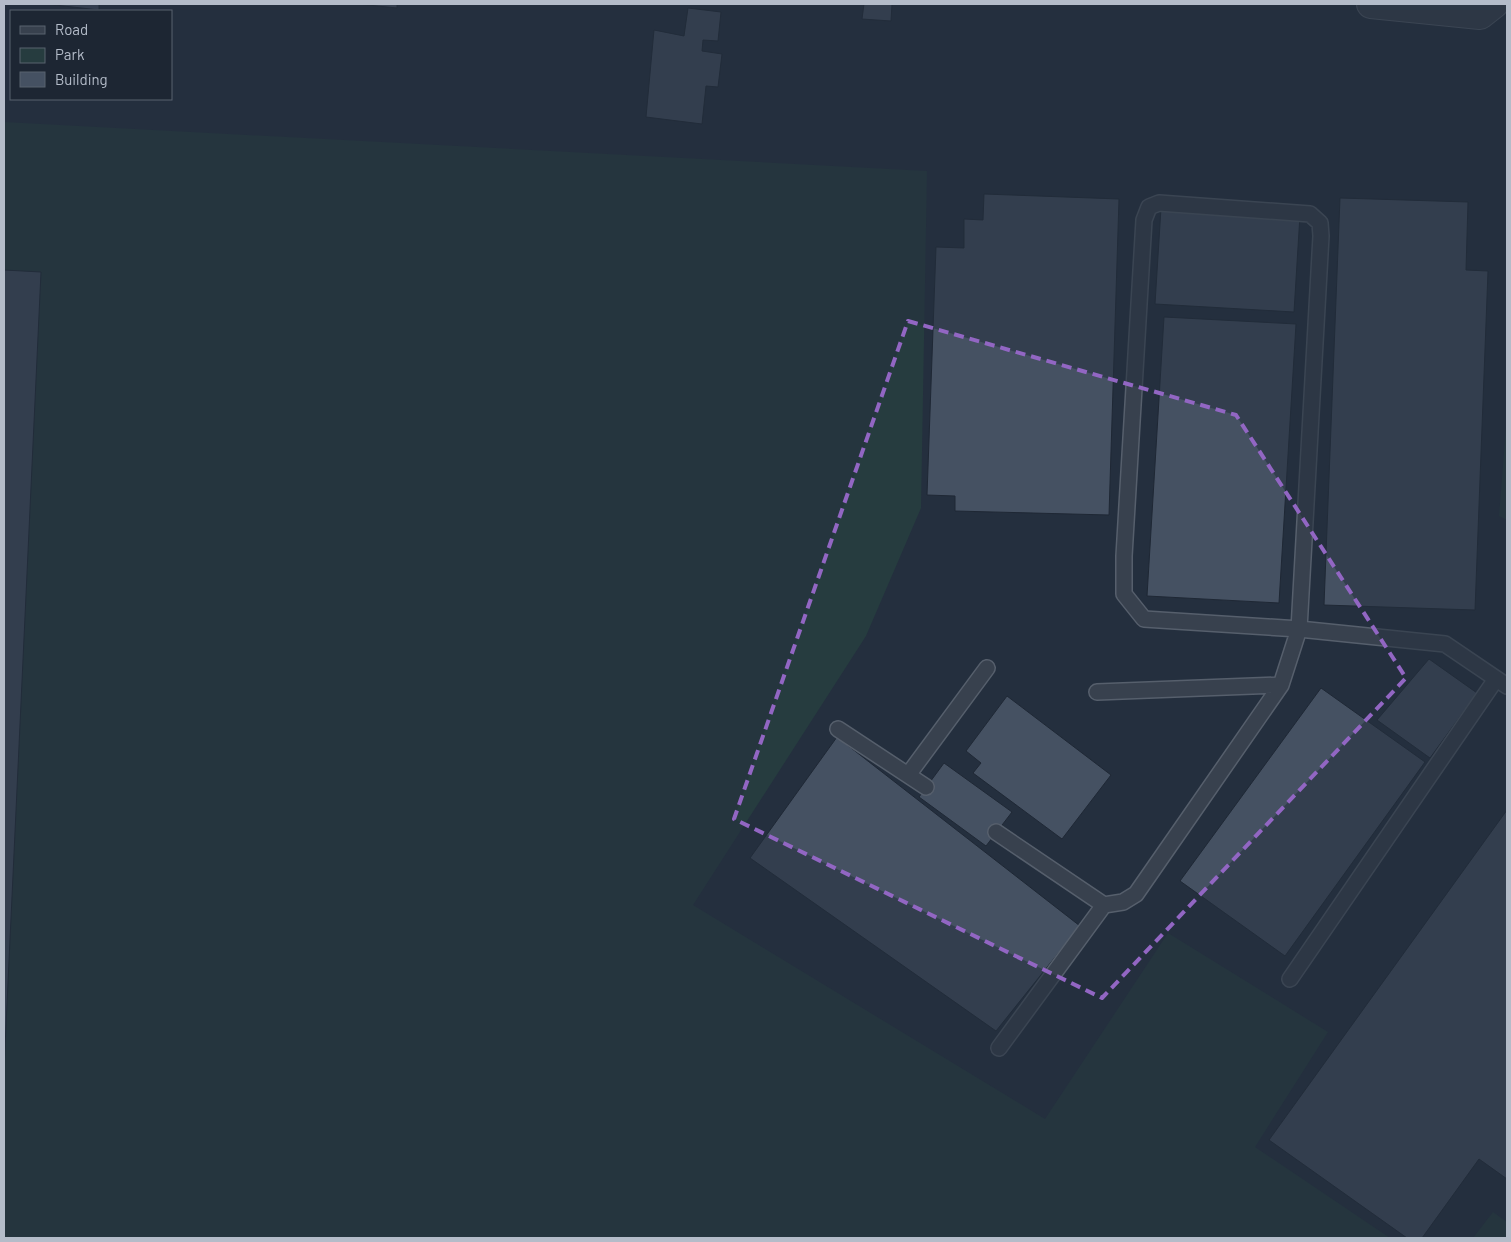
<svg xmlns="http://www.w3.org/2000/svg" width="1511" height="1242" viewBox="0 0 1511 1242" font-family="Barlow,sans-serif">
	<rect width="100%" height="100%" fill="#242f3e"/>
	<path fill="#263c3f" d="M4 122 927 171 921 508 866 636 693 905 1045 1119 1168 933 1328 1032 1255 1147 1390 1238H4Z
		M1507 414V520L1499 516Z
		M1493 1212 1507 1222V1238H1473Z"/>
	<path fill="#455162" stroke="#1f2835" d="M46 4H99V10Z
		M358 4H397V8Z
		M864 4H892L891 21 862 19Z
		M688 8 721 12 718 41 703 40 702 51 722 54 718 87 706 86 702 124 646 117 654 30 684 36Z
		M984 194 1119 199 1109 515 955 511V496L927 495 936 247 964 248V219L983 220Z
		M1340 198 1468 202 1466 270 1488 271 1475 610 1324 605Z
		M1161 208 1300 215 1294 312 1155 304Z
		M4 270 41 272 4 1069Z
		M1164 317 1296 324 1279 603 1147 596Z
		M1429 659 1477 693 1430 758 1377 720Z
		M1321 688 1425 762 1285 956 1180 881Z
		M1007 696 1111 775 1062 839 973 773 981 763 966 751Z
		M837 737 1080 926 996 1031 750 858Z
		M944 763 1012 812 986 846 919 797Z
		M1507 810V1179L1479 1159 1422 1238H1407L1269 1140Z"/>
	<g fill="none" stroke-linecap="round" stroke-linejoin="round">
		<defs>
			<path id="lane" d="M1097 692 1281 685
				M838 729 926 787
				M908 775 987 668
				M996 832 1104 905 1123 902 1136 894 1281 685 1299 629 1321 236 1320 223 1310 214 1159 203 1149 207 1144 220 1124 556V594L1144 619 1299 629 1445 644 1507 686
				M1290 979 1496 679
				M999 1048 1104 905"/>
			<path id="street" d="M1371 4 1480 15 1494 4"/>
		</defs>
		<use href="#lane" stroke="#565f6c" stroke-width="18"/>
		<use href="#street" stroke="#565f6c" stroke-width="30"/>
		<use href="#lane" stroke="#38414e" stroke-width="15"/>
		<use href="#street" stroke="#38414e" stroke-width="28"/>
	</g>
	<path d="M0 0H1511V1242H0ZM908 321 1236 415 1406 678 1102 998 734 819Z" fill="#242f3e" fill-opacity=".55" fill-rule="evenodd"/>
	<path fill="none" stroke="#9266c3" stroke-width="4" stroke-dasharray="10 6" stroke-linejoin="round" d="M908 321 1236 415 1406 678 1102 998 734 819Z"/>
	<rect width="1511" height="1242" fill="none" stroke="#b4bcc9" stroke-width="10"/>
	<rect x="10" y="10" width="162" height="90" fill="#1d2633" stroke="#59626f"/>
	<rect x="20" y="26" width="25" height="8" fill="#38414e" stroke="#59626f"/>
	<text x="55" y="35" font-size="15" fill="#b4bcc9">Road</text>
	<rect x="20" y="48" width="25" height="15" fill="#263c3f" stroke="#59626f"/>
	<text x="55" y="60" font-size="15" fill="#b4bcc9">Park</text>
	<rect x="20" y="72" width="25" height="15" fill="#455162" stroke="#59626f"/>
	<text x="55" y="85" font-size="15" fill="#b4bcc9">Building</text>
</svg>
